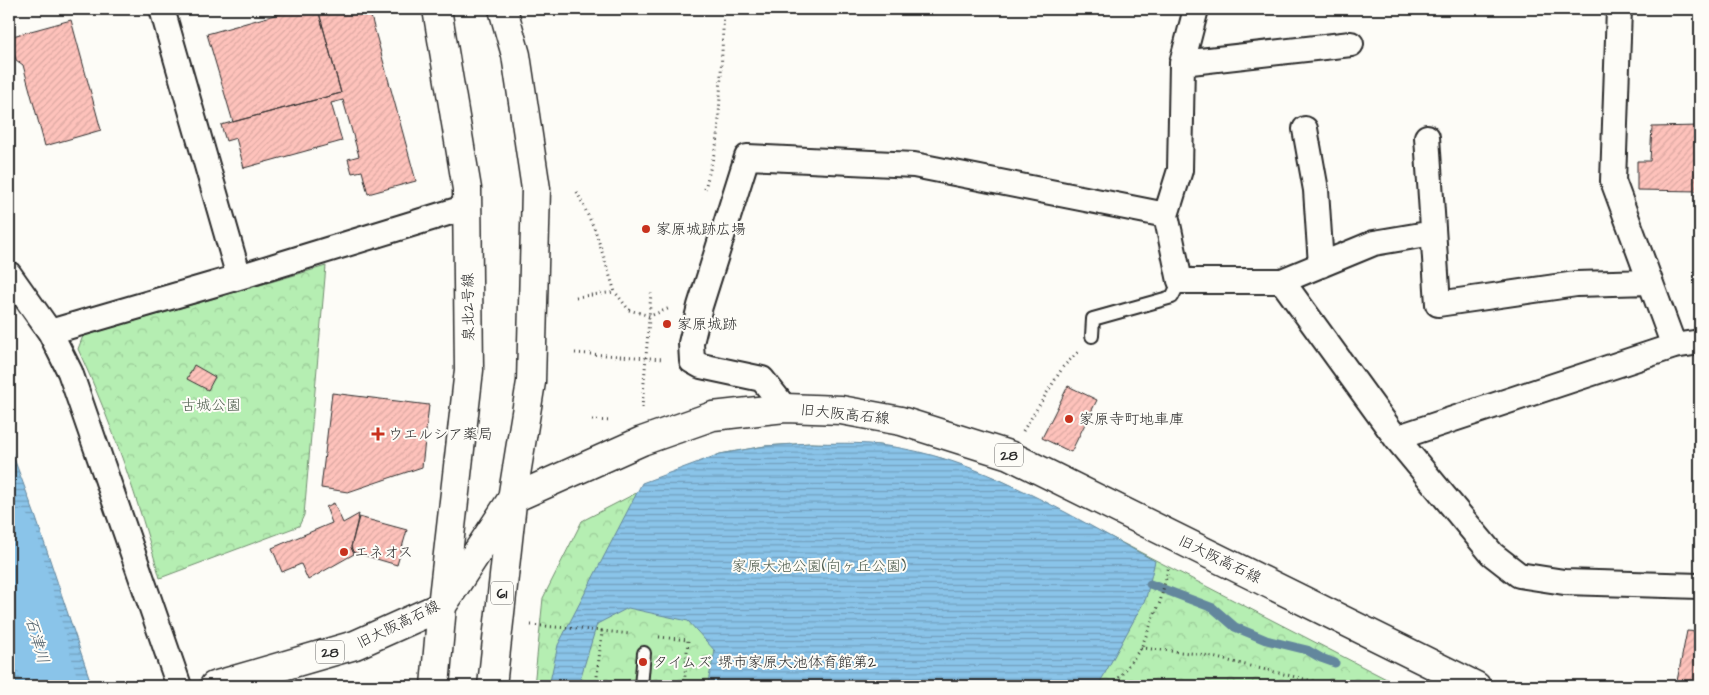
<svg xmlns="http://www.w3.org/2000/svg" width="1709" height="695" viewBox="0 0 1709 695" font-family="'Architects Daughter','Klee One',sans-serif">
	<defs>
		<pattern id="forest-crowns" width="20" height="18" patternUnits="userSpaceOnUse" patternTransform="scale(1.25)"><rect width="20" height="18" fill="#b5eeb2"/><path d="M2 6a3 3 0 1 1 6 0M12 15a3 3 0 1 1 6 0" fill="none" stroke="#9ccc99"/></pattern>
		<pattern id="water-rules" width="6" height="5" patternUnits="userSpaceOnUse" patternTransform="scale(1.25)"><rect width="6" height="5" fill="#8ac4e9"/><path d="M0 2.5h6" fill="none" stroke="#719fbd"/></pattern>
		<pattern id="building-hatch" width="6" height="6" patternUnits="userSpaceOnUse" patternTransform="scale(1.25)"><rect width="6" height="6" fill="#fec2bb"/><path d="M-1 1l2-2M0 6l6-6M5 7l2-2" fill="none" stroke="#daa7a1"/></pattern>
	</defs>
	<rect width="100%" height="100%" fill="#fdfcf7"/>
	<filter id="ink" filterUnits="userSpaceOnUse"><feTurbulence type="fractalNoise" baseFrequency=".02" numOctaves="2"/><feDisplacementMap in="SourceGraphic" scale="10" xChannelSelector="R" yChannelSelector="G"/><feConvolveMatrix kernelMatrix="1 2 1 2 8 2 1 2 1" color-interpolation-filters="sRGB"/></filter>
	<g filter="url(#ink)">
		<path fill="url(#forest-crowns)" stroke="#708c6e" d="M326 266 304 515 299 526 160 578C138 500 112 423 78 349L83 336Z
			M810 443 879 445 941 458 1000 480 1400 686H534L543 598 582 521 646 488 720 454 765 446Z"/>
		<path fill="url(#water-rules)" stroke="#64879d" d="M810 443C833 444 857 442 879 445 976 455 1070 516 1155 561L1146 598 1098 686H707L715 651 688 621 628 608 597 624 578 686H549L558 645 642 483 720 454 765 446Z
			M9 445 36 518 92 686H9V663L44 651 50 642 42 636 25 572 14 562 9 565Z"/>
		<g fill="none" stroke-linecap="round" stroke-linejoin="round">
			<path stroke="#64879d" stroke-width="9" d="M1150 584 1213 608 1235 627 1266 640 1307 650 1321 658 1335 663"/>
			<path stroke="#8ac4e9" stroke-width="55" d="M9 536 51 686"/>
		</g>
		<path fill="url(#building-hatch)" stroke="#2b2b2b" d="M296 9H318L341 93 233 122 207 34Z
			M318 9H369L416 181 368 194 362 171 352 173 348 159 359 156 343 100 331 103 342 141 244 168 236 138 226 141 221 125 341 93Z
			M71 20 101 130 45 146 23 65 16 60 9 37Z
			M1700 126V191L1637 190V161H1650L1652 127Z
			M194 365 215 377 208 390 187 379Z
			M1068 386 1097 400 1071 452 1042 438Z
			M332 393 429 405 422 467 348 492 321 488Z
			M334 503 343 523 359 514 351 547 354 554 308 580 301 564 282 572 272 548 332 523 326 507Z
			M359 517 407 530 397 565 353 552 351 547Z
			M1687 631 1700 632V686H1676Z"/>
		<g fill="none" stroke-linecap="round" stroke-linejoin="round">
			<defs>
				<path id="lane" d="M1092 336 1093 319 1172 297 1180 281
					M641 686 644 653"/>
				<path id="street" d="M162 9 239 277
					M1196 9 1182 63 1180 170 1166 215 1180 281H1282L1396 438 1492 554 1519 575 1564 582 1700 586
					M1619 9 1613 181 1674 346
					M1182 63 1351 44
					M1305 129 1316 190 1321 265
					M1427 137 1438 304 1576 284 1650 282
					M9 274 50 332 70 372 179 686
					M1282 281 1374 243 1433 233
					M50 332 239 277 467 207
					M785 408 762 379 701 366 692 361 691 343 700 306 747 157 914 165 1166 215
					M1396 438 1674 346 1700 342"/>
				<path id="secondary" d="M437 9 467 189 469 370 442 606
					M503 9 516 55 536 189 531 382 512 499"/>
				<path id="primary" d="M214 686 355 645 442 606 512 499 642 441 713 416 785 408 841 410 901 421 1009 455 1476 686
					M435 686 442 606
					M492 686 512 503"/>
			</defs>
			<use href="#lane" stroke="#2b2b2b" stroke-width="16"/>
			<use href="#street" stroke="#2b2b2b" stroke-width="28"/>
			<use href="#secondary" stroke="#2b2b2b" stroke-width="31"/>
			<use href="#primary" stroke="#2b2b2b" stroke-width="31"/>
			<path stroke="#2b2b2b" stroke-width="3" stroke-dasharray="1 4" stroke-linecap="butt" d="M705 189 718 138 724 9
				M577 192 595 230 615 292 629 310 650 316 670 308
				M576 297 615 292
				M575 353 664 359
				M642 408 651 293
				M592 420 611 421
				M1023 431 1063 367 1078 352
				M531 625 602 631
				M659 637 688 640 684 686
				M1141 648 1200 654 1333 686
				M596 686 602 631 631 634
				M1113 686 1141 648 1160 602 1169 566"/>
			<use href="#lane" stroke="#fdfcf7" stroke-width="12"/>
			<use href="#street" stroke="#fdfcf7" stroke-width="24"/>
			<use href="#secondary" stroke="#fdfcf7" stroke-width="28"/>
			<use href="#primary" stroke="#fdfcf7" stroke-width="28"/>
		</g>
	</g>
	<g fill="#c8321e" stroke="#fdfcf7" stroke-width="2">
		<circle cx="646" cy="229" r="5"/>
		<circle cx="667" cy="324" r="5"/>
		<circle cx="1069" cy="419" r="5"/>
		<path d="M375.5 426.5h5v5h5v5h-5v5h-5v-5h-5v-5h5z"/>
		<circle cx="344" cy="552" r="5"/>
		<circle cx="643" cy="662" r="5"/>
	</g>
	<g text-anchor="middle" stroke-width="4" stroke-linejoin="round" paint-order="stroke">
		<g fill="#fdfcf7" stroke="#6a6a68" stroke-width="1">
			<rect x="995" y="443.5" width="28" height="23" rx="4"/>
			<rect x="491" y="581.5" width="22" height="23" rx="4"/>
			<rect x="316" y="640.5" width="28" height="23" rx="4"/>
		</g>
		<g font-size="14" font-weight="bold" fill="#2b2b2b">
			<text x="1009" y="460">28</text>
			<text x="502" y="598">61</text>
			<text x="330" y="657">28</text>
		</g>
		<g font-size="15" fill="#2b2b2b" stroke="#fdfcf7" text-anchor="start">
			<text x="656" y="234">家原城跡広場</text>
			<text x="677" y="329">家原城跡</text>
			<text x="1079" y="424">家原寺町地車庫</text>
			<text x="388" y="439">ウエルシア薬局</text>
			<text x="354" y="557">エネオス</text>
			<text x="653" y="667">タイムズ 堺市家原大池体育館第2</text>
		</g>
		<g font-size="15" fill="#2b2b2b" stroke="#fdfcf7">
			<text transform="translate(468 307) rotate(-91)" y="5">泉北2号線</text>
			<text transform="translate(845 414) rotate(6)" y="5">旧大阪高石線</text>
			<text transform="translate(1220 559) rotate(26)" y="5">旧大阪高石線</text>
			<text transform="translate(398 624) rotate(-26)" y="5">旧大阪高石線</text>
		</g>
		<g font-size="15" fill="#4e5c4d" stroke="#fdfcf7">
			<text x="211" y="410">古城公園</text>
			<text x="819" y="571">家原大池公園(向ヶ丘公園)</text>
		</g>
		<g font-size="16" font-style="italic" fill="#485964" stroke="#fdfcf7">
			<text transform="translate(38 640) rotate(74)" y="6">石津川</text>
		</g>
	</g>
	<rect width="1709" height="695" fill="none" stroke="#fdfcf7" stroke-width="30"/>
	<rect x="15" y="15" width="1679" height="665" fill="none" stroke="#2b2b2b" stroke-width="2" filter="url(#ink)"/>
</svg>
